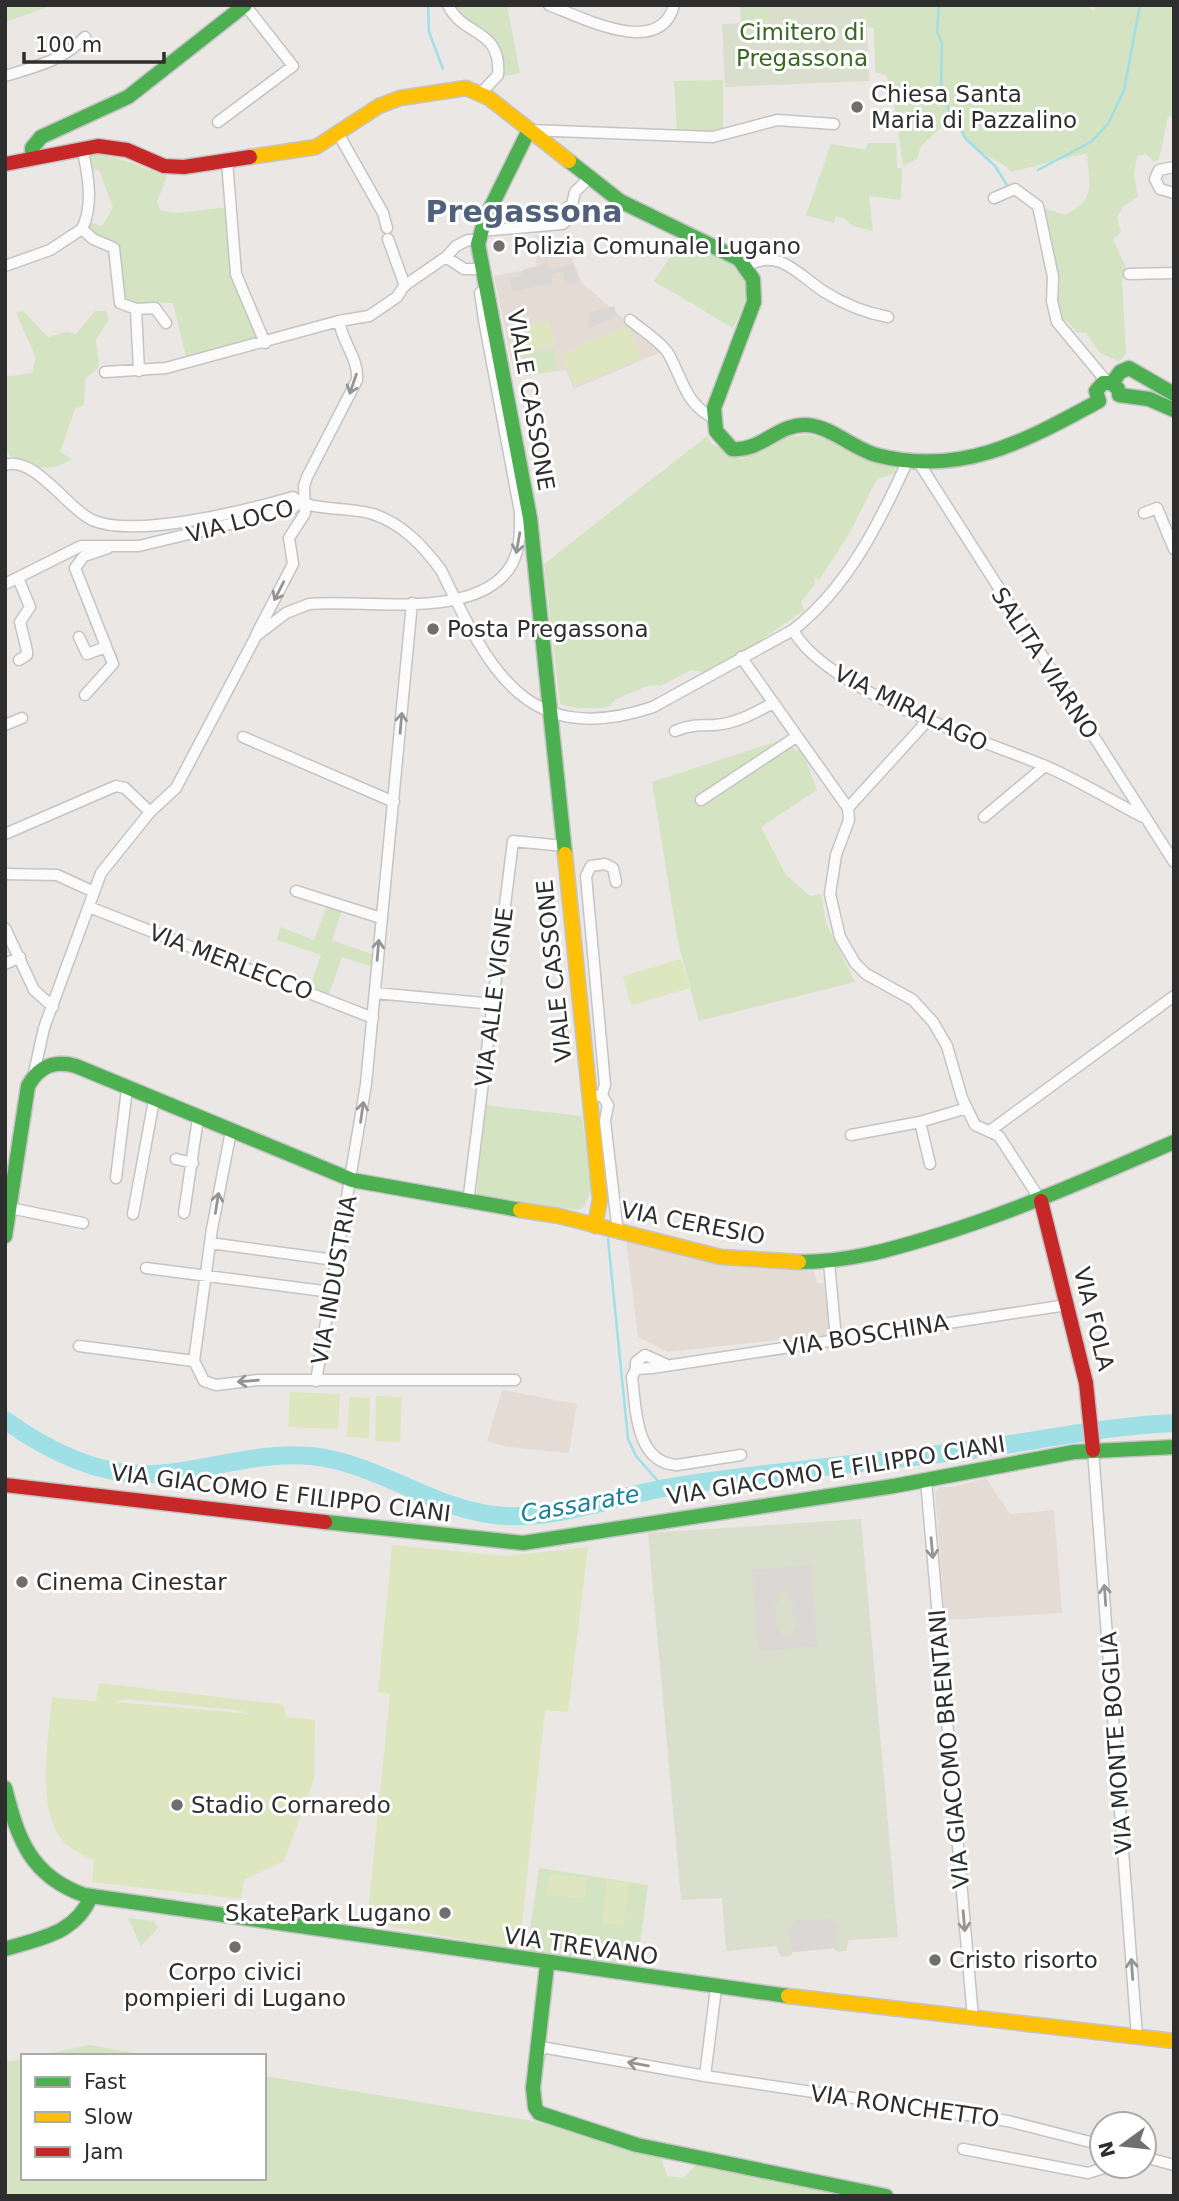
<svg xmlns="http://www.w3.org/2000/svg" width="1179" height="2201" viewBox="0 0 1179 2201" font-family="'DejaVu Sans',sans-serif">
	<rect width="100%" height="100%" fill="#ebe7e5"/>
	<path fill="#e4dcd4" d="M535 235 540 236 545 257 571 256 581 282 661 352 574 389 566 370 515 377 494 276 537 268 536 257 539 256Z
		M626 1239 724 1266 814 1271 817 1283H824L830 1328 825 1335 668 1352 638 1337Z
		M502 1390 577 1404 569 1453 508 1447 487 1441Z
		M986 1478 1010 1514 1054 1510 1062 1613 945 1620 935 1492 939 1487H954Z"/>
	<path fill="#d4e3c1" d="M5 5H53L5 22Z
		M453 5H507L520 73 504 76 499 50 462 17Z
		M740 5H783L769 6 770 22 741 24Z
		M866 5H1086L1094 11 1097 5H1174V115L1168 117 1159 159 1154 162 1146 154 1137 156 1134 175 1138 197 1124 206 1117 217 1121 232 1113 239 1126 268 1122 283 1126 354 1119 362 1099 352 1086 333 1076 332 1067 321 1060 319 1043 208 1065 215C1097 198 1089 186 1087 153L1011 172C1003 162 999 163 989 157 972 147 968 133 946 123L921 146 917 159 903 166 894 101 886 75 875 72 874 28 867 27Z
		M723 80V133H677L674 81Z
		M868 143H896L897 168H902L901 200 869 196 873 231 851 225 844 218 836 216 834 223 806 215 831 144 866 150Z
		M94 154C121 156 141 168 167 176L157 202 160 210 176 213 228 207 232 277 257 333 255 340 187 360 173 303H123L116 248 85 230 89 222 102 226 113 208 99 170 91 171 88 156Z
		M682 239C732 263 767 265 733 328L654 281Z
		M23 311 48 337 66 332 76 334 95 311H106L109 320 96 339 99 367 85 379 84 405 75 409 60 452 71 459C48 475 32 466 9 455L5 441V377L32 373 36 358 16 313Z
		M553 349 558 369 526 376 522 355Z
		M808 435 830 440 862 457 894 466 896 473 877 479 849 534 819 580 815 578V584L801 602 804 610 713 674 691 670 661 686 651 685 616 699 610 706 602 708H578L560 704 544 564 707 436 712 444 742 459 788 437Z
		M787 738 796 751 802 750 817 790 761 827 786 875 810 896 821 894 826 923 855 982 699 1021 678 942 652 782Z
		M327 905 342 910 332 940 374 955 373 967 342 957 328 997 309 990 321 955 277 940 280 927 314 940Z
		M484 1105 582 1116 591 1191 584 1207 577 1210 477 1194Z
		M539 1868 648 1885 637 1966 527 1951Z
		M128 1918 154 1921 158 1928 141 1946Z
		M90 2045 150 2056H38Z
		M23 2059V2178H264V2076L533 2121 661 2157 667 2176 683 2178 698 2163 856 2196H5V2062Z"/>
	<path fill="#dadecd" d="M866 5 869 81 725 87 722 24 769 22V6Z
		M861 1519 898 1937 849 1940 846 1951 837 1952 833 1948 793 1952 790 1956 781 1957 776 1946 726 1951 722 1898 681 1900 648 1533Z"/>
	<path fill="#dee6bf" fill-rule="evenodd" d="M549 321 554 346 514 354 508 329Z
		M628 326 641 358 575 385 562 354Z
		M681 959 690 988 631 1005 623 976Z
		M290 1392 340 1394 338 1429 288 1427Z
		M376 1396 402 1397 400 1442 375 1441Z
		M349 1397 370 1398 369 1438 347 1437Z
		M392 1545 506 1556 588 1547 568 1712 545 1710 519 1950 367 1922 390 1694 378 1692Z
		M99 1683 280 1704 284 1707 286 1717 315 1720 314 1779 284 1861 244 1880 241 1899 92 1882 94 1861C86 1856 74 1851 66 1844 34 1813 49 1738 52 1697L96 1701ZM127 1699 236 1710 251 1714 116 1702Z
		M549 1874 587 1878 585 1898 547 1895Z
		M607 1880 629 1883 624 1926 602 1923Z"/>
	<path fill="#dbd7d5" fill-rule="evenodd" d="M547 263 549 270 573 264 581 282 566 285 563 272 551 275 553 283 512 292 509 279 520 276 523 270Z
		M614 306 617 316 589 328V313Z
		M810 1565 817 1646 759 1651 752 1570ZM787 1591 788 1599 794 1602 792 1615 797 1618 796 1627 793 1628V1635L781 1636 775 1623 777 1617 773 1603H778V1592Z
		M830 1919 837 1926 834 1948 793 1952 788 1931 796 1921Z"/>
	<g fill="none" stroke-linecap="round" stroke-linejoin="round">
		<path stroke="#9fdfe6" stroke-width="2.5" d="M428 5 429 32 443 69
			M939 5 937 32 942 43 941 86 949 110 966 139 995 166 1007 185
			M1038 170 1091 142 1108 124 1124 90 1140 5
			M608 1239 628 1439 636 1456 664 1488"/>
		<path stroke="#9fdfe6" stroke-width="18" d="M5 1420C48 1451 101 1477 155 1474 207 1471 257 1451 311 1456 380 1463 435 1512 505 1516 559 1519 613 1497 665 1488 768 1471 873 1463 977 1449 1042 1440 1107 1426 1174 1423"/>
		<defs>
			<path id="street" d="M448 5C463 37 502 28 498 75L481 93
				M549 5C581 17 660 59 674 5
				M5 76C35 67 64 60 85 37
				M218 122 293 66 245 5
				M529 130 713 137 777 120 834 124
				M339 135 383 213 387 228
				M227 161 236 274 265 343
				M1174 167 1159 170 1155 179 1160 189 1174 193
				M994 198 1015 189 1038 206 1053 277 1052 301 1057 322 1107 382
				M82 229 93 239 114 248 120 303 136 309 155 308 166 323
				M480 231 562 224 565 222 568 207 572 204 575 192 590 177
				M388 239 405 286
				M446 257 464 269H483
				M5 266 50 250 82 229C94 205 88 173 82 148
				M747 266C778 247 799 275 823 291 842 303 866 313 888 317
				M1129 274 1174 273
				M136 309 139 371
				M630 320C642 330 660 341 668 353 682 377 686 407 715 418
				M105 372 166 368 339 321 369 316 397 297 404 286 446 257 456 246 468 240H478
				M919 463 1174 862
				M5 465C34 455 68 509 92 520 135 539 248 510 293 497 306 511 352 507 373 514 403 524 423 546 441 570 488 667 525 750 653 707L793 630C847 588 879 524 907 462
				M1144 513 1157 508 1174 549
				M18 578 30 607 20 622 27 651V655L19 660
				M5 584 81 546H139L292 509 298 503
				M793 630C825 690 979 739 1043 765 1077 779 1110 800 1143 817
				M257 633 293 564 289 538 305 513 304 486 307 477 357 380C359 359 342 342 339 321
				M79 637 87 654 106 647
				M741 657 848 808 849 820 836 855 830 894 840 937 855 963 866 974 913 1000 933 1022 947 1046 962 1098 975 1125 999 1136 1041 1201
				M85 695 113 664 75 568 84 556 108 548
				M5 725 22 718
				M675 731C689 725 699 725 714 725 735 724 755 713 773 703
				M243 737 394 802
				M701 800 796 737
				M848 808 928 720
				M984 817 1045 766
				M5 834 116 786 125 788 150 812
				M5 874 57 875 94 892
				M296 891 381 918
				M89 907 373 1018
				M5 928 34 990 53 1007
				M5 964 20 957
				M375 993 494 1004
				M34 1073 44 1028 101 873 150 812 176 788 256 636 286 613 309 604C364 599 480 622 512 564 521 547 520 530 520 512L484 320 480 293 487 286
				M602 1095 608 1105 605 1121 618 1233
				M589 1097 602 1095 605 1085 586 876 591 866 605 864 613 868 616 882
				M920 1122 930 1164
				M991 1130 1174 996
				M231 1131 212 1229 194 1361 204 1381 216 1385 258 1380H515
				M851 1135 920 1122 967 1108
				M176 1159 193 1163
				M116 1178 127 1089
				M468 1203 513 841 564 846
				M10 1208 83 1223
				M184 1213 198 1118
				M133 1214 154 1100
				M210 1243 335 1260
				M829 1262 836 1339
				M146 1268 331 1292
				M79 1346 194 1361
				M665 1364 645 1355 636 1362V1369L652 1368 1067 1305
				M636 1369 632 1377C636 1408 635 1463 677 1465L741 1455
				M316 1381 366 1084 412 603
				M1093 1450 1137 2037
				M926 1480 973 2018
				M716 1988 705 2076 1008 2121 1102 2145
				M539 2056 541 2047 705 2076
				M963 2149 1088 2173 1110 2166
				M1144 2157 1174 2165"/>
			<path id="fast" d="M529 130 485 219 478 244 530 518 565 854
				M32 158V148L41 137 128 97 245 5
				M569 161 620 201 739 259 753 279 754 302 714 408 716 431 732 449C761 452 778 423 807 425 832 427 852 448 876 455 962 477 1025 441 1099 401
				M1112 383 1120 372 1129 368 1174 394
				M1119 395 1149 399 1174 410
				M1099 401 1096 391 1103 383H1112L1118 389
				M5 1236 28 1086C39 1066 54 1060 76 1066L352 1180 520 1210
				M799 1262C847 1262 890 1250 935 1236 1017 1211 1095 1176 1174 1142
				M325 1522 523 1543 894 1486 1074 1452 1174 1447
				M5 1788C18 1840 31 1876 84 1895L788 1996
				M5 1949C40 1938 76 1934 91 1896
				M547 1965 533 2088 535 2107 539 2113 637 2145 886 2196"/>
			<path id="slow" d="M250 157 316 147 379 106 400 98 466 88 489 98 569 161
				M565 854 600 1199 595 1226
				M520 1210 559 1216 721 1257 799 1262
				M788 1996 1174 2041"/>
			<path id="jam" d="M5 164 98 146 127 150 164 166 184 167 250 157
				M1041 1201 1086 1383 1093 1450
				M5 1485 325 1522"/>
		</defs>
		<use href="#street" stroke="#c5c4c5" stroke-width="13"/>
		<use href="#fast" stroke="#c5c4c5" stroke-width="17"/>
		<use href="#slow" stroke="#c5c4c5" stroke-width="17"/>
		<use href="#jam" stroke="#c5c4c5" stroke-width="17"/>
		<use href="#street" stroke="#fcfbfb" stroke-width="10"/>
		<use href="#fast" stroke="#4caf50" stroke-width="14"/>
		<use href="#slow" stroke="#ffc107" stroke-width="14"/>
		<use href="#jam" stroke="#c62828" stroke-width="14"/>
	</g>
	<defs><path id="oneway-shaft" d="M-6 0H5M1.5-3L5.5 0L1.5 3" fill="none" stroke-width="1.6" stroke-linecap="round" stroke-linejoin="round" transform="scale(1.75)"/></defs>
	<g stroke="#959494">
		<use href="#oneway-shaft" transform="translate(353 384) rotate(109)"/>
		<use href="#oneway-shaft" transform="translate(518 543) rotate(100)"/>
		<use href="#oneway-shaft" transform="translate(279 591) rotate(117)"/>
		<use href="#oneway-shaft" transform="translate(401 723) rotate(-85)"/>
		<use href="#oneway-shaft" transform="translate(378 950) rotate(-85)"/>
		<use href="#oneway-shaft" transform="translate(362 1112) rotate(-82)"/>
		<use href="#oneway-shaft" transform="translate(217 1203) rotate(-81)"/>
		<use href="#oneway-shaft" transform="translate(248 1381) rotate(175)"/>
		<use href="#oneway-shaft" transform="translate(932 1548) rotate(85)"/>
		<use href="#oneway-shaft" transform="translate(1105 1595) rotate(-94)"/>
		<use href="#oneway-shaft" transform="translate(964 1921) rotate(85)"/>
		<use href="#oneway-shaft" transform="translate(1132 1969) rotate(-94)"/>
		<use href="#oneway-shaft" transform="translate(638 2064) rotate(-170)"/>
	</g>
	<g fill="#706f6e" stroke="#fff" stroke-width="2.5">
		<circle cx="857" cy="107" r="7"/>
		<circle cx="499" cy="246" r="7"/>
		<circle cx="433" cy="629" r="7"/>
		<circle cx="22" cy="1582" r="7"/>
		<circle cx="177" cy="1805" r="7"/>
		<circle cx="445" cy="1913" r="7"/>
		<circle cx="235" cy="1947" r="7"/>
		<circle cx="935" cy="1960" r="7"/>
	</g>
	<g text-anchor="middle" stroke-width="6" stroke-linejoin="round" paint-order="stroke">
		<g font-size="23" fill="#3b6722" stroke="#fff">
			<text x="802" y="40">Cimitero di<tspan x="802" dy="26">Pregassona</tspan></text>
		</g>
		<g font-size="23" fill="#2e2e2e" stroke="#fff" text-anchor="start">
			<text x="871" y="102">Chiesa Santa<tspan x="871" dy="26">Maria di Pazzalino</tspan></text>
			<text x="513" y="254">Polizia Comunale Lugano</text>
			<text x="447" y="637">Posta Pregassona</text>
			<text x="36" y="1590">Cinema Cinestar</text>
			<text x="191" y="1813">Stadio Cornaredo</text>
			<text x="431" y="1921" text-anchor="end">SkatePark Lugano</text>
			<text x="949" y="1968">Cristo risorto</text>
			<text x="235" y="1980" text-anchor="middle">Corpo civici<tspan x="235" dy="26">pompieri di Lugano</tspan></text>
		</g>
		<g font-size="23" fill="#2e2e2e" stroke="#fff">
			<text transform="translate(531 400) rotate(80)" y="8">VIALE CASSONE</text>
			<text transform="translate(240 521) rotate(-15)" y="8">VIA LOCO</text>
			<text transform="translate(1045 663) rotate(57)" y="8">SALITA VIARNO</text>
			<text transform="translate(911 708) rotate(26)" y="8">VIA MIRALAGO</text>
			<text transform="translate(231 962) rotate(21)" y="8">VIA MERLECCO</text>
			<text transform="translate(554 971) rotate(-96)" y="8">VIALE CASSONE</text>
			<text transform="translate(494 997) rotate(-83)" y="8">VIA ALLE VIGNE</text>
			<text transform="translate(693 1223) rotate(11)" y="8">VIA CERESIO</text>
			<text transform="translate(334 1280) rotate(-80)" y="8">VIA INDUSTRIA</text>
			<text transform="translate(1094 1319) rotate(76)" y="8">VIA FOLA</text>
			<text transform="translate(866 1335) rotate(-9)" y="8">VIA BOSCHINA</text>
			<text transform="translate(836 1470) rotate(-9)" y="8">VIA GIACOMO E FILIPPO CIANI</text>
			<text transform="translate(281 1493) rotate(7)" y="8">VIA GIACOMO E FILIPPO CIANI</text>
			<text transform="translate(1116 1743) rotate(-94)" y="8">VIA MONTE BOGLIA</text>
			<text transform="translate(949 1749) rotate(-95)" y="8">VIA GIACOMO BRENTANI</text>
			<text transform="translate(581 1946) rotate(8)" y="8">VIA TREVANO</text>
			<text transform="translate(905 2106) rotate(8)" y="8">VIA RONCHETTO</text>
		</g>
		<g font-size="24" font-style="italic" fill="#198096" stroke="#fff">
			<text transform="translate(580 1504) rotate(-10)" y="8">Cassarate</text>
		</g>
		<g font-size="30" font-weight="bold" fill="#51607b" stroke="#fff">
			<text x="524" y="222">Pregassona</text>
		</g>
	</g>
	<rect width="1179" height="2201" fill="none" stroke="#2e2e2e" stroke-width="14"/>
	<rect x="21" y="2054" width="245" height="126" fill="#ffffff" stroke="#ababab" stroke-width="2"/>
	<rect x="35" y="2077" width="35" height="10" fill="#4caf50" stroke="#ababab" stroke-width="2"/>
	<text x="84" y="2089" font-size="21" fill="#2e2e2e">Fast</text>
	<rect x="35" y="2112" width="35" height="10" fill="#ffc107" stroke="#ababab" stroke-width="2"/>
	<text x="84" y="2124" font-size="21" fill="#2e2e2e">Slow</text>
	<rect x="35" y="2147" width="35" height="10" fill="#c62828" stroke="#ababab" stroke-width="2"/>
	<text x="84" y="2159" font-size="21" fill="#2e2e2e">Jam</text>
	<g transform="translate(1123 2145) rotate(255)"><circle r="33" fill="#ffffff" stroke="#ababab" stroke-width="2"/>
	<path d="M0-5L12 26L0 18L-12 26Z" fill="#706f6e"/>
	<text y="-10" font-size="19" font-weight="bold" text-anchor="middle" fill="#2e2e2e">N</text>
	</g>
	<path d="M24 52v10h140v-10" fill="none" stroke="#2e2e2e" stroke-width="3.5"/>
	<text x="35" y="52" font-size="21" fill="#2e2e2e" stroke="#ffffff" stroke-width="5" paint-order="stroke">100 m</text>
</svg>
